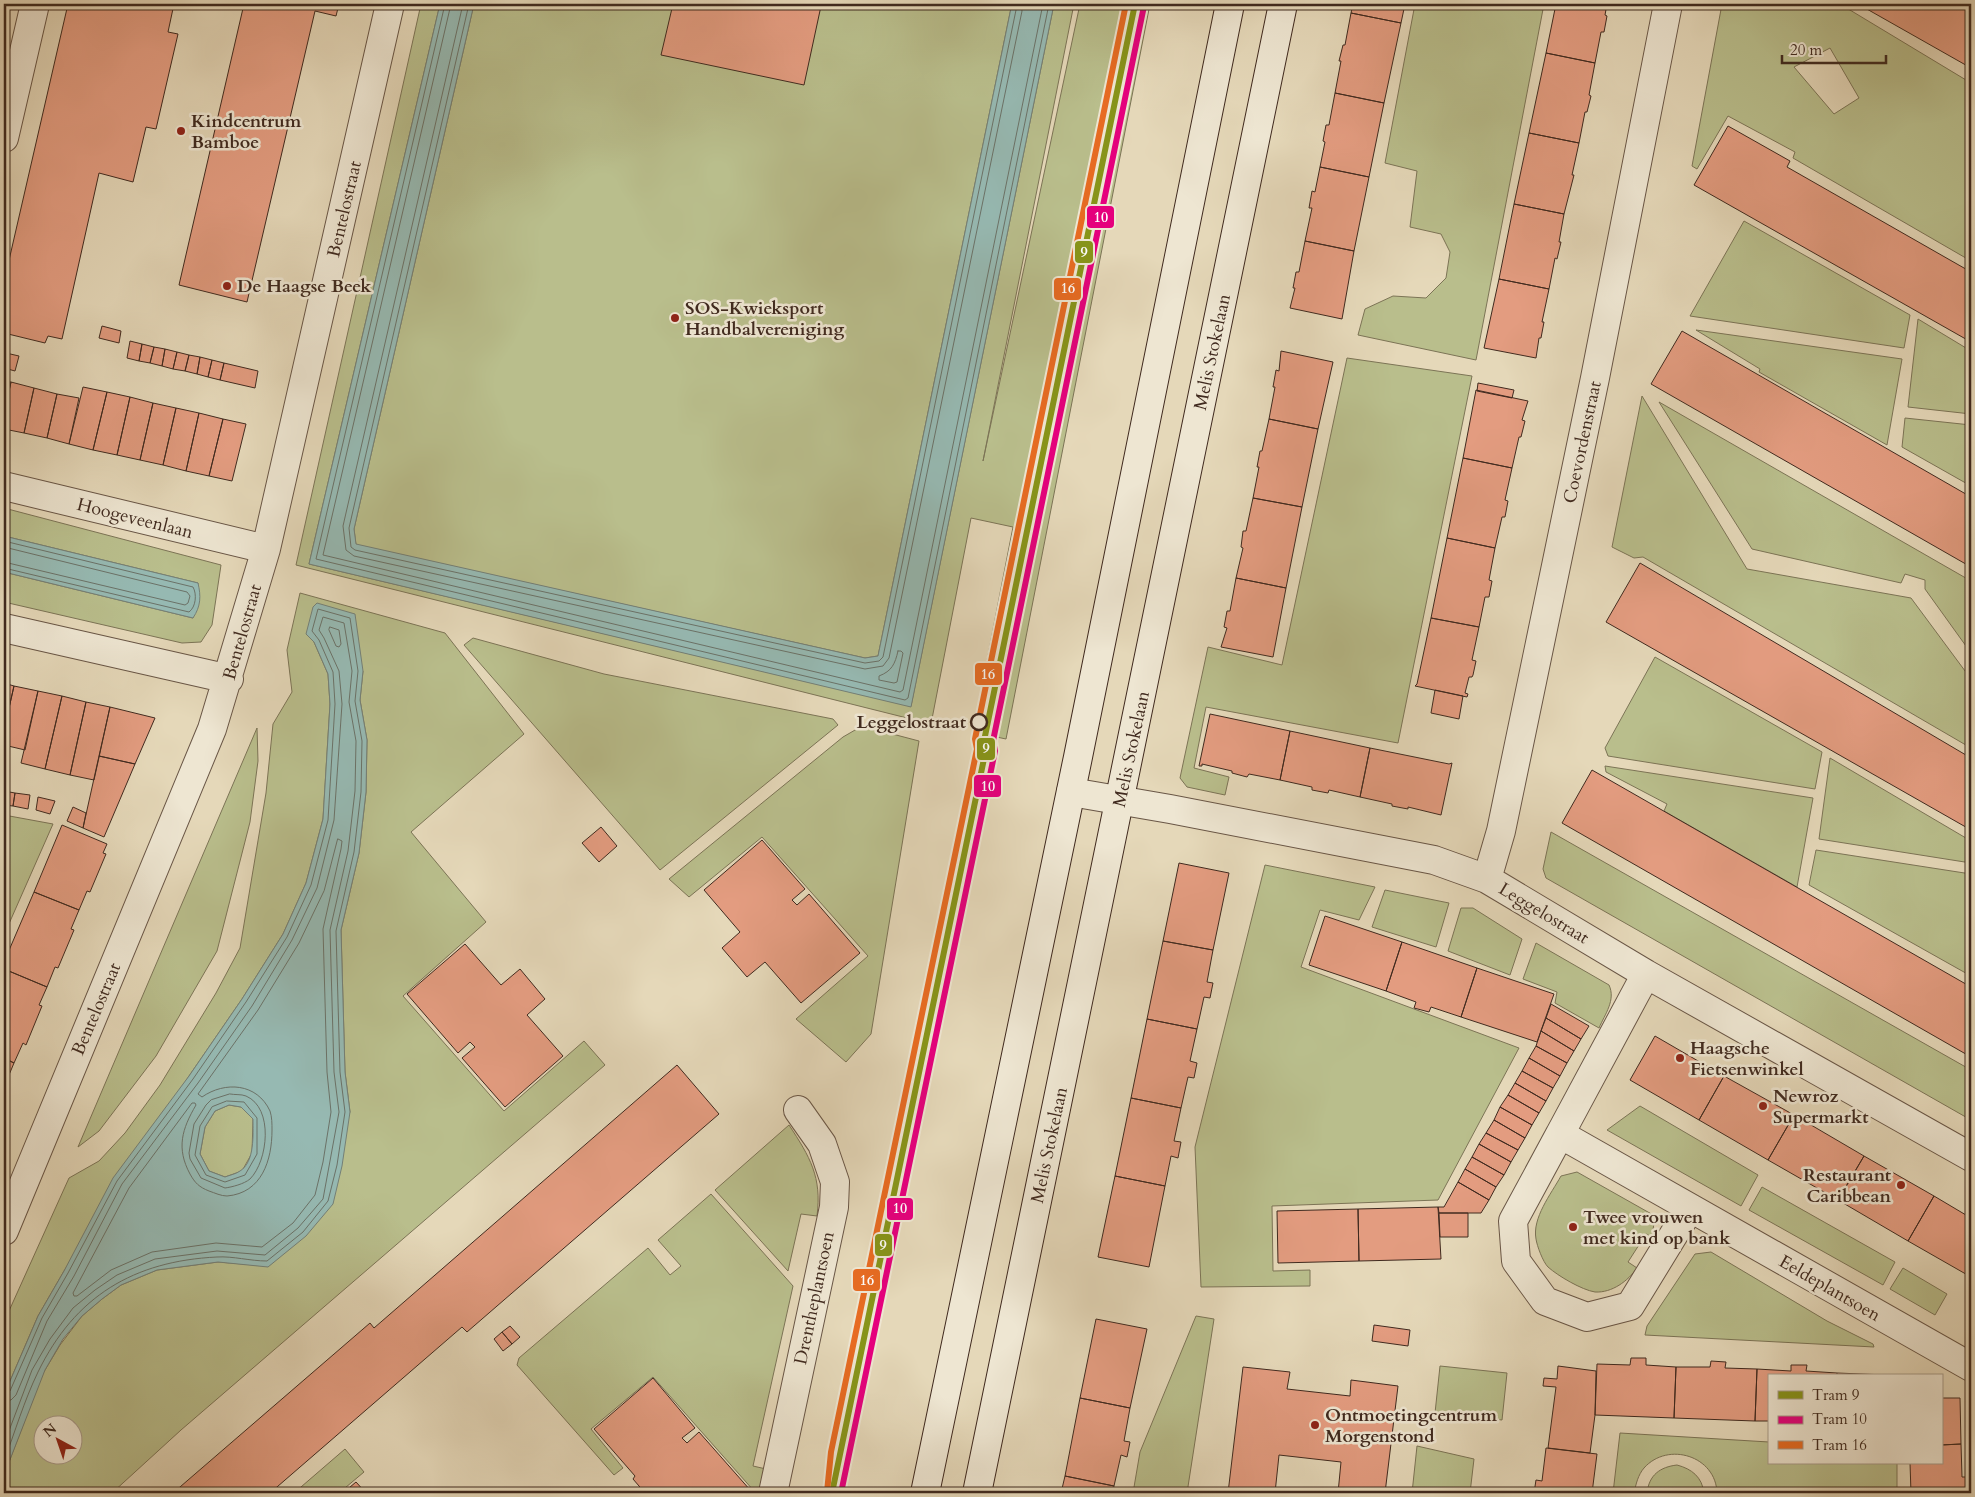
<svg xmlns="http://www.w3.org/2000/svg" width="1975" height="1497" viewBox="0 0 1975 1497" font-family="Cardo,serif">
	<rect width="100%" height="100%" fill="#e5d8b9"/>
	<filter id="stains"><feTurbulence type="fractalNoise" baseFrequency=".004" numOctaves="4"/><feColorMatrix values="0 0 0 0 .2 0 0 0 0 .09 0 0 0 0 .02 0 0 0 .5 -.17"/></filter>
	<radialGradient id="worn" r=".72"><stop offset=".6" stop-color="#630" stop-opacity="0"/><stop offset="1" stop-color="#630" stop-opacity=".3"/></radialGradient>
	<path fill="#b9be8c" stroke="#7c7456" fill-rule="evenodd" d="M421 4H440L309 564 911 706 1054 4H1074L983 461 1080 4H1150L1006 739 973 732 1013 527 971 518 931 724 296 565Z
		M474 4H993L1011 8 878 656 865 658 356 545 354 529Z
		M1415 4H1544L1476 360 1358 335 1365 309 1393 296 1426 298 1446 278 1450 252 1441 234 1410 227 1417 171 1385 163Z
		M1722 4H1840L1971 83V261L1793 158 1795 152 1728 116 1697 169 1692 166ZM1830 48 1859 98 1834 114 1794 67Z
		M1744 221 1910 315 1904 348 1690 316Z
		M1918 319 1971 351V414L1908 407Z
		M1696 330 1902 359 1887 445 1759 372 1760 369Z
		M1347 358 1472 376 1398 743 1206 707 1194 768 1229 777 1225 795 1187 787 1180 778 1208 647 1282 665Z
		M1642 396 1747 569 1911 598 1971 679V748L1643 557 1634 558 1612 547Z
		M1659 402 1971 581V653L1925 589V580L1905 574 1901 583 1752 549Z
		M1905 418 1971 425V486L1902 447Z
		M4 508 221 565 212 625 201 642 182 643 4 602V572L193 618 198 583 4 536Z
		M300 593 445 633 524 734 411 832 486 922 403 996 504 1111 584 1041 605 1065 181 1430 112 1493H4V1475L42 1375 60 1345 82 1316 102 1299 121 1285 157 1270 218 1262 268 1266 350 1112 345 1072 341 930 359 853 366 792 367 740 360 700 363 671 314 642 328 674 330 704 323 819 306 883 283 934 242 999 189 1076 64 1271 38 1316 4 1395V1322L69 1178 99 1161 125 1133 160 1085 216 993 240 948 266 793 273 724 292 692 287 650ZM42 1424H72V1454H42Z
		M473 638 604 674 833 719 838 725 660 870 464 645Z
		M1655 657 1822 752 1815 789 1608 756 1605 748Z
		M862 726 919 741 871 1034 846 1062 796 1019 868 956 762 837 689 897 669 879 843 737Z
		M257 728 258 761 250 822 217 951 156 1056 99 1131 78 1147Z
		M1830 758 1971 841V863L1819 839Z
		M1605 766 1813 798 1797 887 1664 811 1667 804 1606 772Z
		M4 815 53 824 4 935Z
		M1551 832 1971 1070V1120L1546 878 1543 869Z
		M1816 850 1971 874V976L1809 885Z
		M1265 865 1375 887 1359 920 1320 910 1301 967 1519 1048 1438 1200 1272 1206 1273 1271 1310 1270V1286L1201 1287 1195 1147Z
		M1385 890 1449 903 1436 947 1372 927Z
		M1461 908H1473L1522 939 1510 975 1448 951Z
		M1536 943 1609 985C1616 1000 1605 1014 1599 1028L1555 1003 1557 992 1523 979Z
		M229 1105 241 1107 253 1119 252 1153 242 1171 225 1177 209 1171 200 1154 205 1127 215 1111Z
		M1640 1106 1758 1175 1741 1206 1607 1130Z
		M789 1125C810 1157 822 1177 817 1216L801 1214 788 1271 715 1190Z
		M1577 1172 1655 1216 1652 1237 1646 1234 1628 1262 1637 1268C1628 1281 1612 1293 1595 1292 1582 1290 1558 1276 1548 1267 1543 1262 1537 1246 1536 1239 1532 1218 1551 1194 1561 1176Z
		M1762 1187 1895 1262 1883 1285 1749 1210Z
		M711 1194 793 1286 753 1466 766 1469 758 1493H752L754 1491 653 1377 591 1429 623 1468 614 1475 517 1365 519 1358 648 1248 670 1275 681 1266 658 1240Z
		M1711 1252 1827 1321 1873 1344 1874 1347 1645 1335 1647 1326 1695 1254Z
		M1903 1268 1947 1294 1935 1315 1890 1289Z
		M1196 1316 1214 1319 1187 1493H1133L1140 1452Z
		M1440 1366 1507 1373 1502 1420 1435 1413Z
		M1620 1433 1769 1442V1463H1897V1493H1717C1716 1456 1668 1441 1644 1468 1638 1475 1636 1484 1634 1493H1613Z
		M1417 1446 1474 1459 1470 1493H1412Z
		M345 1449 364 1472 339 1493H294Z
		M1677 1465C1692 1469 1702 1477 1704 1493H1647C1649 1475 1660 1467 1677 1465Z"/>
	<path fill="#96b9b2" stroke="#748077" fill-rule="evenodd" d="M440 4H474L354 529 356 544 865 658 878 656 1011 8 993 4H1054L911 707 309 564Z
		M4 536 198 583C201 596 201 606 193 618L4 572Z
		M317 603 355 614 363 671 360 700 367 740 366 792 359 853 341 930 345 1072 350 1112 342 1166 333 1204 306 1236 268 1267 218 1262 157 1270 121 1285 102 1299 82 1316 63 1339 45 1370 4 1475V1395L38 1316 64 1271 113 1178 189 1076 242 999 283 934 306 883 323 819 330 704 328 674 314 642 306 634 313 607ZM229 1105 241 1107 253 1119C253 1134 255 1162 240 1171 236 1174 230 1175 225 1177L209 1171 200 1154 205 1127 215 1111Z"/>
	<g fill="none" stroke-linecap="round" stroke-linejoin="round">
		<path stroke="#6b7268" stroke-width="1" d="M445 4 316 559 905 700 908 698 1049 4
			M451 4 323 555 900 692 903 690 1043 4
			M463 4 343 526 346 550 354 556 865 669 883 666 889 658 1022 11 1021 4
			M469 4 349 528 351 547 355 550 865 663 879 661 883 657 1016 10 1014 4
			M4 541 193 587C197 594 196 607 189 612L4 568
			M4 547 187 592 190 596 188 603 185 605 4 562
			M330 627 339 630 341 644 339 647 336 646 329 630Z
			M898 651H901L903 653 897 682 894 683 879 680V676C892 671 895 664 898 651Z
			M338 839 342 841 341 849 323 929 327 1072 331 1112 323 1162 315 1195 293 1223 262 1247 216 1243 152 1252 111 1270 77 1296H74L73 1293 129 1188 192 1103H195L196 1105C182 1129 176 1148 190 1174 195 1183 199 1187 209 1191 215 1193 221 1196 227 1196 262 1193 272 1160 272 1130 272 1124 272 1117 270 1111 257 1083 225 1081 202 1097L198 1094 258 1010 299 943 324 891Z
			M230 1094C235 1095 241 1094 246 1096 274 1108 268 1161 250 1179 244 1184 232 1187 225 1188L201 1178 190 1159 189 1153 194 1124 206 1105 211 1100Z
			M227 1101 244 1102 257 1118V1154L245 1175 225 1182 206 1175 195 1155 200 1126 212 1107Z
			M4 1394 10 1391 42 1318 68 1273 117 1181 193 1079 246 1002 287 937 311 885 328 820 335 704 333 672 319 640 312 631 318 609 350 618 358 671 355 701 362 741 361 792 354 852 336 931 340 1072 345 1112 337 1165 328 1201 303 1232 267 1261C250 1261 233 1256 217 1257 134 1261 75 1296 38 1372 24 1401 15 1432 4 1461
			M4 1401 11 1400 16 1395 47 1321 74 1276 122 1184 198 1083 252 1006 292 940 317 888 334 820 342 704 339 671 324 638 319 630 323 617 344 623 352 671 349 702 356 741 355 791 348 851 330 930 334 1072 339 1112 323 1199 298 1228 265 1255 217 1251 155 1259 117 1275 95 1290 73 1308 50 1339 32 1370 4 1444"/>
	</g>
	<path fill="#e39c80" stroke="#402a1f" d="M68 4H174L168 32 178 34 156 129 146 127 133 182 99 173 62 339 48 336 45 343 4 333V303L7 292 4 291V282Z
		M244 4H339L336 16 315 11 247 302 179 285Z
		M673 4H811L821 6 804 85 661 55Z
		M1353 4H1405L1401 23 1351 13Z
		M1556 4H1607L1605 15 1607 16 1604 32H1601L1595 63 1546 53Z
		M1858 4H1963L1971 8V68Z
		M1351 13 1401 23 1384 103 1335 93 1341 61H1339L1343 45H1345Z
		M1546 53 1595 63 1589 95 1591 96 1587 112H1585L1579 143 1529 133Z
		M1335 93 1384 103 1369 177 1320 167 1325 142 1323 141 1326 125H1329Z
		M1728 126 1790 161 1787 167 1971 272V342L1694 185Z
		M1529 133 1579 143 1572 175H1574L1564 214 1514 204Z
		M1320 167 1369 177 1354 251 1305 241 1312 208H1309L1312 191 1315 192Z
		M1514 204 1564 214 1559 242H1561L1557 259 1555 258 1549 289 1499 279Z
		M1305 241 1354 251 1342 319 1290 308 1295 288H1293L1296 272H1299Z
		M1499 279 1549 289 1542 322H1544L1541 338H1539L1536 358 1484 348Z
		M102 326 121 331 119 343 99 338Z
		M1682 331 1971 497V567L1651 384Z
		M130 341 142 344 139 361 127 358Z
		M142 344 154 347 150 363 139 361Z
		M154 347 165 349 162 366 150 363Z
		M165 349 177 352 173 369 162 366Z
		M1281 351 1333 362 1318 429 1269 419 1275 387H1273L1276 370 1279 371Z
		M177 352 189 355 185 371 173 369Z
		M6 353 19 356 15 371 4 368Z
		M189 355 200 357 197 374 185 371Z
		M200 357 212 360 208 377 197 374Z
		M212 360 224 363 220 380 208 377Z
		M224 363 258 371 255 388 220 380Z
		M4 381 11 382 4 414Z
		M11 382 34 388 24 433 4 429V414Z
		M1478 383 1514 390 1512 398 1477 391Z
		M83 387 107 392 93 450 69 444Z
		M34 388 57 394 47 438 24 433Z
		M1476 390 1528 401 1522 420 1525 421 1521 437H1519L1512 468 1463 458Z
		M107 392 130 397 117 455 93 450Z
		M57 394 79 398 69 444 47 438Z
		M130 397 153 403 140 460 117 455Z
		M153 403 176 408 163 465 140 460Z
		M176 408 199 413 186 471 163 465Z
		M199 413 223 419 209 476 186 471Z
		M223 419 246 424 232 481 209 476Z
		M1269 419 1318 429 1302 507 1253 498 1259 467H1257L1260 451H1262Z
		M1463 458 1512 468 1505 500 1508 501 1505 517H1502L1495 548 1447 538Z
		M1253 498 1302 507 1286 588 1236 578 1243 548 1241 547 1243 531H1246Z
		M1447 538 1495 548 1489 580 1492 581 1489 597H1485L1479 627 1431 618Z
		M1640 563 1971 758V830L1606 622Z
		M1236 578 1286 588 1273 657 1221 647 1227 628 1224 627 1227 611H1230Z
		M1431 618 1479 627 1472 660 1476 661 1473 675 1472 677H1469L1465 693 1468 694 1467 697 1415 686 1417 684Z
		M4 683 14 686 4 730Z
		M14 686 38 691 25 750 4 745V730Z
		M1435 690 1463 696 1459 719 1431 713Z
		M38 691 62 696 45 769 21 763Z
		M62 696 86 702 70 775 45 769Z
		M86 702 110 707 94 780 70 775Z
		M110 707 155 718 135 764 99 756Z
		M1210 714 1290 731 1280 780 1249 774 1247 777 1232 773V771L1202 764V766H1199Z
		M1290 731 1370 748 1360 797 1329 790 1328 793 1312 790V787L1280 780Z
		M1370 748 1449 764 1452 763 1441 815 1408 807V809L1392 806V804L1360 797Z
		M99 756 135 764 104 837 83 828Z
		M1592 770 1971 987V1057L1562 823Z
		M4 791 15 793 13 806 4 805Z
		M15 793 30 795 28 809 13 806Z
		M38 797 55 801 50 814 36 810Z
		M73 807 86 813 83 828 67 821Z
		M62 825 107 844 103 853 106 854 90 892 87 891 79 910 34 892Z
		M601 827 617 846 599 862 582 843Z
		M762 840 805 889 792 900 797 905 809 894 860 953 801 1003 765 962 747 977 722 948 740 932 704 890Z
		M1179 863 1229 873 1213 950 1163 941Z
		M34 892 79 910 71 929 74 930 58 968 55 967 47 987 4 969V962Z
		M1325 916 1402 942 1386 991 1309 965Z
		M1163 941 1213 950 1207 982 1213 983 1210 998 1204 997 1197 1029 1147 1019Z
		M1402 942 1477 968 1461 1017 1431 1007 1429 1012 1414 1008 1416 1002 1386 991Z
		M465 944 501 985 520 969 545 999 527 1015 563 1056 505 1107 462 1058 475 1047 470 1042 458 1053 407 994Z
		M1477 968 1554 994 1537 1042 1461 1017Z
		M4 969 47 987 39 1005 42 1006 26 1045 23 1043 14 1063 4 1058Z
		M1551 1004 1589 1026 1581 1039 1546 1018Z
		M1546 1018 1581 1039 1574 1051 1541 1031Z
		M1147 1019 1197 1029 1190 1061 1197 1063 1194 1078 1188 1077 1181 1108 1131 1098Z
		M1541 1031 1574 1051 1567 1063 1536 1046Z
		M1655 1036 1724 1076 1699 1120 1630 1080Z
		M1536 1046 1567 1063 1560 1076 1529 1058Z
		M4 1058 14 1063 6 1082 9 1083 4 1096Z
		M1529 1058 1560 1076 1553 1088 1522 1071Z
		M677 1065 719 1114 467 1332 462 1327 270 1493H173L370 1323 374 1328Z
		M1522 1071 1553 1088 1546 1101 1515 1083Z
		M1724 1076 1794 1115 1768 1160 1699 1120Z
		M1515 1083 1546 1101 1539 1113 1508 1095Z
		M1508 1095 1539 1113 1532 1125 1500 1107Z
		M1131 1098 1181 1108 1174 1141 1181 1142 1178 1158 1171 1156 1165 1186 1115 1176Z
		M1500 1107 1532 1125 1525 1138 1494 1120Z
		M1794 1115 1864 1156 1838 1200 1768 1160Z
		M1494 1120 1525 1138 1518 1150 1486 1133Z
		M1486 1133 1518 1150 1511 1162 1479 1144Z
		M1479 1144 1511 1162 1504 1175 1472 1157Z
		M1864 1156 1934 1196 1908 1241 1838 1200Z
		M1472 1157 1504 1175 1496 1187 1465 1169Z
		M1465 1169 1496 1187 1489 1200 1458 1182Z
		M1115 1176 1165 1186 1149 1267 1098 1257Z
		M1458 1182 1489 1200 1481 1213H1439L1438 1207H1444Z
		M1934 1196 1971 1218V1277L1908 1241Z
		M1438 1207 1441 1259 1359 1261 1358 1209Z
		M1358 1209 1359 1261 1278 1263 1277 1211Z
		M1439 1213H1468V1237H1440Z
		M1096 1319 1147 1329 1130 1408 1080 1398Z
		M1374 1325 1410 1330 1408 1346 1372 1341Z
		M510 1326 520 1337 512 1344 502 1332Z
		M502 1332 512 1344 503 1351 494 1339Z
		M1631 1358H1646V1365L1676 1367 1674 1418 1595 1415 1597 1364 1630 1365Z
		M1711 1361 1726 1362 1725 1368 1757 1369 1755 1421 1674 1418 1676 1367H1710Z
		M1791 1365H1807L1806 1371 1837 1373V1376H1769V1421H1755L1757 1369 1791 1371Z
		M1558 1366 1596 1371 1595 1415 1590 1453 1548 1448 1556 1387 1543 1386 1544 1378 1557 1379Z
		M1243 1367 1290 1372 1287 1389 1350 1396 1351 1380 1398 1386 1385 1493H1338L1341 1462 1279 1455 1275 1493H1228Z
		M1837 1373 1886 1375 1837 1376Z
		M653 1378 695 1428 682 1438 687 1443 699 1432 751 1491 748 1493H645L633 1479 635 1476 594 1429Z
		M1080 1398 1130 1408 1124 1441 1130 1442 1127 1457 1121 1455 1114 1486 1065 1476Z
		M1941 1398H1960L1961 1444 1941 1445Z
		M1961 1444 1962 1477H1968L1969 1493H1911L1910 1463H1941V1445Z
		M1546 1448 1597 1454 1592 1493H1534L1536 1480 1542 1481Z
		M1065 1476 1114 1486 1113 1493H1061Z
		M356 1482 366 1493H343Z"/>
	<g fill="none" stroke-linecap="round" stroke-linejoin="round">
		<defs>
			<path id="street" d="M4 138 35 4
				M4 486 266 549
				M4 628 229 679
				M1071 792 1170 809 1434 860 1487 879 1646 974 1971 1157
				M1487 879 1501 831 1595 378 1668 4
				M1646 974 1560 1134 1971 1367
				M1560 1134 1513 1221 1516 1261 1545 1301 1587 1317 1630 1306 1690 1208
				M4 1231 212 729 266 549 390 4
				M773 1493 834 1207 835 1182 822 1144 798 1110"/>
			<path id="secondary" d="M925 1493 1078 757 1230 4
				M977 1493 1283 4"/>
		</defs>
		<use href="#street" stroke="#695646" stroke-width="30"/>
		<use href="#secondary" stroke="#402a1f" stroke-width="30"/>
		<use href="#street" stroke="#eee6d2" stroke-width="28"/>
		<use href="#secondary" stroke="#eee6d2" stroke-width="28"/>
		<defs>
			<path id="tram-1" d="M832 1493 986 749 984 741 1135 4"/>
			<path id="tram-2" d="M841 1493 995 751 993 741 1144 6"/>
			<path id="tram-3" d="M827 1492 831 1452 977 749 975 739 1126 4"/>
		</defs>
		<use href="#tram-1" stroke="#eee6d2" stroke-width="10"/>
		<use href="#tram-2" stroke="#eee6d2" stroke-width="10"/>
		<use href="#tram-3" stroke="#eee6d2" stroke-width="10"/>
		<use href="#tram-1" stroke="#879419" stroke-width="6"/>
		<use href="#tram-2" stroke="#e5007d" stroke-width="6"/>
		<use href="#tram-3" stroke="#e76b22" stroke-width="6"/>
	</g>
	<g fill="#8f2418" stroke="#eee6d2" stroke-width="2">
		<circle cx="181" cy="131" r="5"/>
		<circle cx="227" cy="286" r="5"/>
		<circle cx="675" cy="318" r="5"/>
		<circle cx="1680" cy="1058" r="5"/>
		<circle cx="1763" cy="1106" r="5"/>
		<circle cx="1901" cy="1185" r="5"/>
		<circle cx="1573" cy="1227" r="5"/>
		<circle cx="1315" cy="1425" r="5"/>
	</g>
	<circle fill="#eee6d2" stroke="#402a1f" stroke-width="2.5" cx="979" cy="722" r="8"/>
	<g text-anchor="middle" stroke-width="5" stroke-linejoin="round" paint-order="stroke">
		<g font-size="18" font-weight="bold" fill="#402a1f" stroke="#eee6d2" text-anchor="start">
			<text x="191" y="127">Kindcentrum<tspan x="191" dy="21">Bamboe</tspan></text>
			<text x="237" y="292">De Haagse Beek</text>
			<text x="685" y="314">SOS-Kwieksport<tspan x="685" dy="21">Handbalvereniging</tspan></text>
			<text x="1690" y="1054">Haagsche<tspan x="1690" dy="21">Fietsenwinkel</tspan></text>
			<text x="1773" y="1102">Newroz<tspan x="1773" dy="21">Supermarkt</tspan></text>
			<text x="1891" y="1181" text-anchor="end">Restaurant<tspan x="1891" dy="21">Caribbean</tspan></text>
			<text x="1583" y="1223">Twee vrouwen<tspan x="1583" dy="21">met kind op bank</tspan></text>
			<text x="1325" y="1421">Ontmoetingcentrum<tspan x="1325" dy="21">Morgenstond</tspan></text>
		</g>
		<g font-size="18" fill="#402a1f" stroke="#eee6d2">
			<text transform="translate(344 209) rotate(-77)" y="6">Bentelostraat</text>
			<text transform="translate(1212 352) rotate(-78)" y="6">Melis Stokelaan</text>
			<text transform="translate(1582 442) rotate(-78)" y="6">Coevordenstraat</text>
			<text transform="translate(135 518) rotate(14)" y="6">Hoogeveenlaan</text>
			<text transform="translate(242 632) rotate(-74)" y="6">Bentelostraat</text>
			<text transform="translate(1131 749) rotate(-78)" y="6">Melis Stokelaan</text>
			<text transform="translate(1544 913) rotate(31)" y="6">Leggelostraat</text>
			<text transform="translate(96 1009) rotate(-67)" y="6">Bentelostraat</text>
			<text transform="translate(1049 1145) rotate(-78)" y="6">Melis Stokelaan</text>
			<text transform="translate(1830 1288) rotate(30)" y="6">Eeldeplantsoen</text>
			<text transform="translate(814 1298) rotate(-78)" y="6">Drentheplantsoen</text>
		</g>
		<g font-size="18" font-weight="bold" fill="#402a1f" stroke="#eee6d2" text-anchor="end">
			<text x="966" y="728">Leggelostraat</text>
		</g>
	</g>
	<g stroke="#eee6d2" stroke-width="2">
		<rect x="1086" y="205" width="29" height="24" rx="5" fill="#e5007d"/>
		<rect x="1074" y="240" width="20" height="24" rx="5" fill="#879419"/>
		<rect x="1053" y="277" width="29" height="24" rx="5" fill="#e76b22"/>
		<rect x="974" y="662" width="29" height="24" rx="5" fill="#e76b22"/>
		<rect x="976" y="737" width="20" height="24" rx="5" fill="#879419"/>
		<rect x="973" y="774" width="29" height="24" rx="5" fill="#e5007d"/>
		<rect x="886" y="1197" width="28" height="24" rx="5" fill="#e5007d"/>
		<rect x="874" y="1233" width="19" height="24" rx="5" fill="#879419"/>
		<rect x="852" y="1268" width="29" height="24" rx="5" fill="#e76b22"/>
	</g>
	<g font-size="14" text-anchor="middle" font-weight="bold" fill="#fff">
		<text x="1101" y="222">10</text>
		<text x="1084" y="257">9</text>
		<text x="1068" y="293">16</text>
		<text x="988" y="679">16</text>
		<text x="986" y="753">9</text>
		<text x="988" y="791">10</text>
		<text x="900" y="1213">10</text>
		<text x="883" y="1250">9</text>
		<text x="867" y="1285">16</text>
	</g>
	<rect width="1975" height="1497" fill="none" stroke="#e5d8b9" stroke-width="20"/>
	<rect x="5" y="5" width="1965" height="1487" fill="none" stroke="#402a1f" stroke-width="2.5"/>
	<rect x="10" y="10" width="1955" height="1477" fill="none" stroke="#402a1f"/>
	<rect x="1768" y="1374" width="175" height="90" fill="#eee6d2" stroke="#a89b8a"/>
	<rect x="1778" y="1391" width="25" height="8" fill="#879419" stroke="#a89b8a"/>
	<text x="1812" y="1400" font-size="15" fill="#402a1f">Tram 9</text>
	<rect x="1778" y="1416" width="25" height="8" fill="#e5007d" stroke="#a89b8a"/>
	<text x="1812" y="1424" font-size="15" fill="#402a1f">Tram 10</text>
	<rect x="1778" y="1441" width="25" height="8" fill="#e76b22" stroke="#a89b8a"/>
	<text x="1812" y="1450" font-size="15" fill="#402a1f">Tram 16</text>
	<g transform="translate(58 1440) rotate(320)"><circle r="24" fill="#eee6d2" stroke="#a89b8a"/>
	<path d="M0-4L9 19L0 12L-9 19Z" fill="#8f2418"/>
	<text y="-8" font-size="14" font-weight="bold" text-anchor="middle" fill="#402a1f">N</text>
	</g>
	<path d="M1782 55v8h104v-8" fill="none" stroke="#402a1f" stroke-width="2.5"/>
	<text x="1790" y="55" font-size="15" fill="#402a1f" stroke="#eee6d2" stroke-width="4" paint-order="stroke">20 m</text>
	<rect width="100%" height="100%" filter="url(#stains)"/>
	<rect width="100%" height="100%" fill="url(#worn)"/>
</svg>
